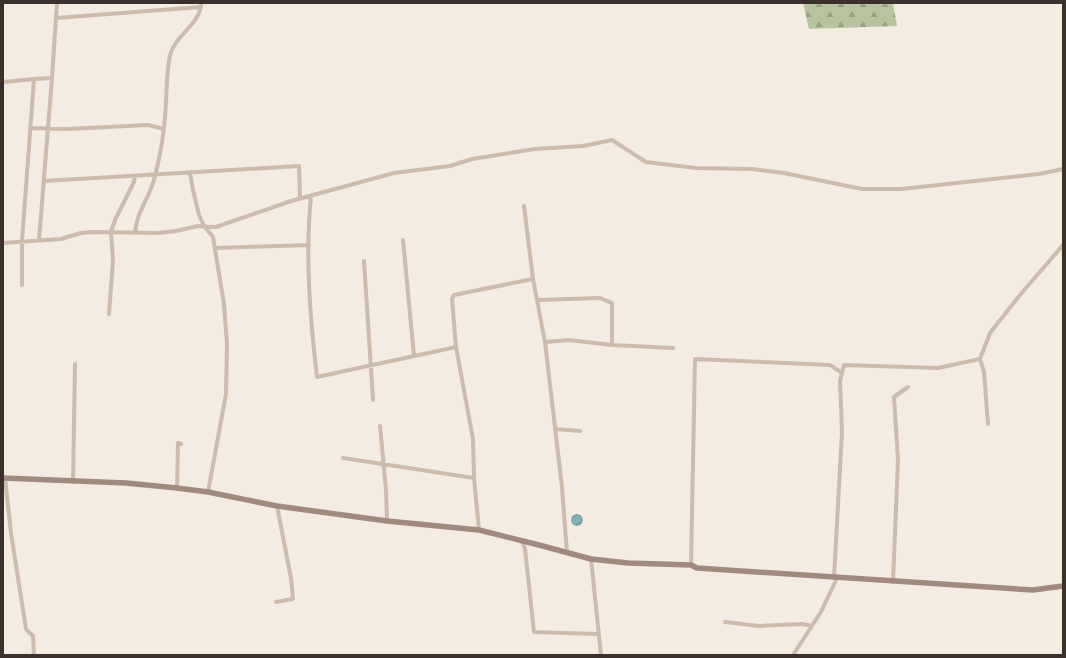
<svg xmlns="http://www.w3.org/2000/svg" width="1066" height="658" viewBox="0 0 1066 658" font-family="Barlow,sans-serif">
	<defs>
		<pattern id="forest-firs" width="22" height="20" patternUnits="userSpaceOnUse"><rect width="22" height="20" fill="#b8c4a0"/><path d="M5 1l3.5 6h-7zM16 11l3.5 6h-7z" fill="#97a083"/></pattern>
		<pattern id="water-waves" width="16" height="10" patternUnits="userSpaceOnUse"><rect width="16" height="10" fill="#7fb0b2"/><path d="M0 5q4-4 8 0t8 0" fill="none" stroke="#699091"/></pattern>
	</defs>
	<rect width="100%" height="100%" fill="#f4ebe1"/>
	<path fill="url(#forest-firs)" d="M803 3H893L897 26 809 29Z"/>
	<path fill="url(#water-waves)" d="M571 520a6 6 0 1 1 12 0a6 6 0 1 1-12 0Z"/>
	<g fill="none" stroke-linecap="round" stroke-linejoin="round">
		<path stroke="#cdbbac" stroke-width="4" d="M56 18 201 7
			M34 79 52 78
			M3 82 34 79 22 241V285
			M31 128 67 129 148 125 164 129
			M190 173 193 190 199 215 204 226 213 237 224 304 227 344 226 394 208 492
			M44 181 299 166 300 199
			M311 196C305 256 310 318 317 377L456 347
			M524 206 533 279 545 342 562 487 567 553
			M135 233C136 212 151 196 155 176 160 156 164 135 165 116 167 96 166 74 170 55 175 35 201 24 201 3
			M39 240 52 78 57 3
			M403 240 414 356
			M3 243 61 239 81 233 93 232 158 233 176 231 198 226 216 227 291 201 394 173 450 166 472 159 535 149 583 146 612 140 646 162 696 168 752 169 784 173 862 189H901L929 186 1039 174 1063 169
			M215 248 309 245
			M364 261 373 400
			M537 300 600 298 612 303V345
			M109 314 113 260 111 232 115 220 134 182 135 176
			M545 342 569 340 612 345 673 348
			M988 424 984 372 980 359 990 333 1020 295 1063 245
			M380 426 386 490 387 521
			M555 429 580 431
			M343 458 474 478
			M5 478 11 533 26 629 33 636 34 655
			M73 482 75 364
			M177 488 178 443 181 444
			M479 530 474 478 473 439 456 347 452 299 454 295 533 279
			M522 540 525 549 534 632 598 634
			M591 559 601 655
			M691 565 695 359 830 365 842 373
			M834 578 842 432 840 381 844 365 938 368 980 359
			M893 582 898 460 894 397 908 387
			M276 602 293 599 291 578 277 506
			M725 622 759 626 802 624 812 626
			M793 655 821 612 837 578"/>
		<path stroke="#a18a7d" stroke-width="5.5" d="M3 478 126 483 177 488 208 492 277 506 387 521 479 530 539 545 591 559 628 563 691 565 697 568 1033 590 1063 586"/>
	</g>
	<rect width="1066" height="658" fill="none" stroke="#3b302b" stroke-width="8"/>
</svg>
